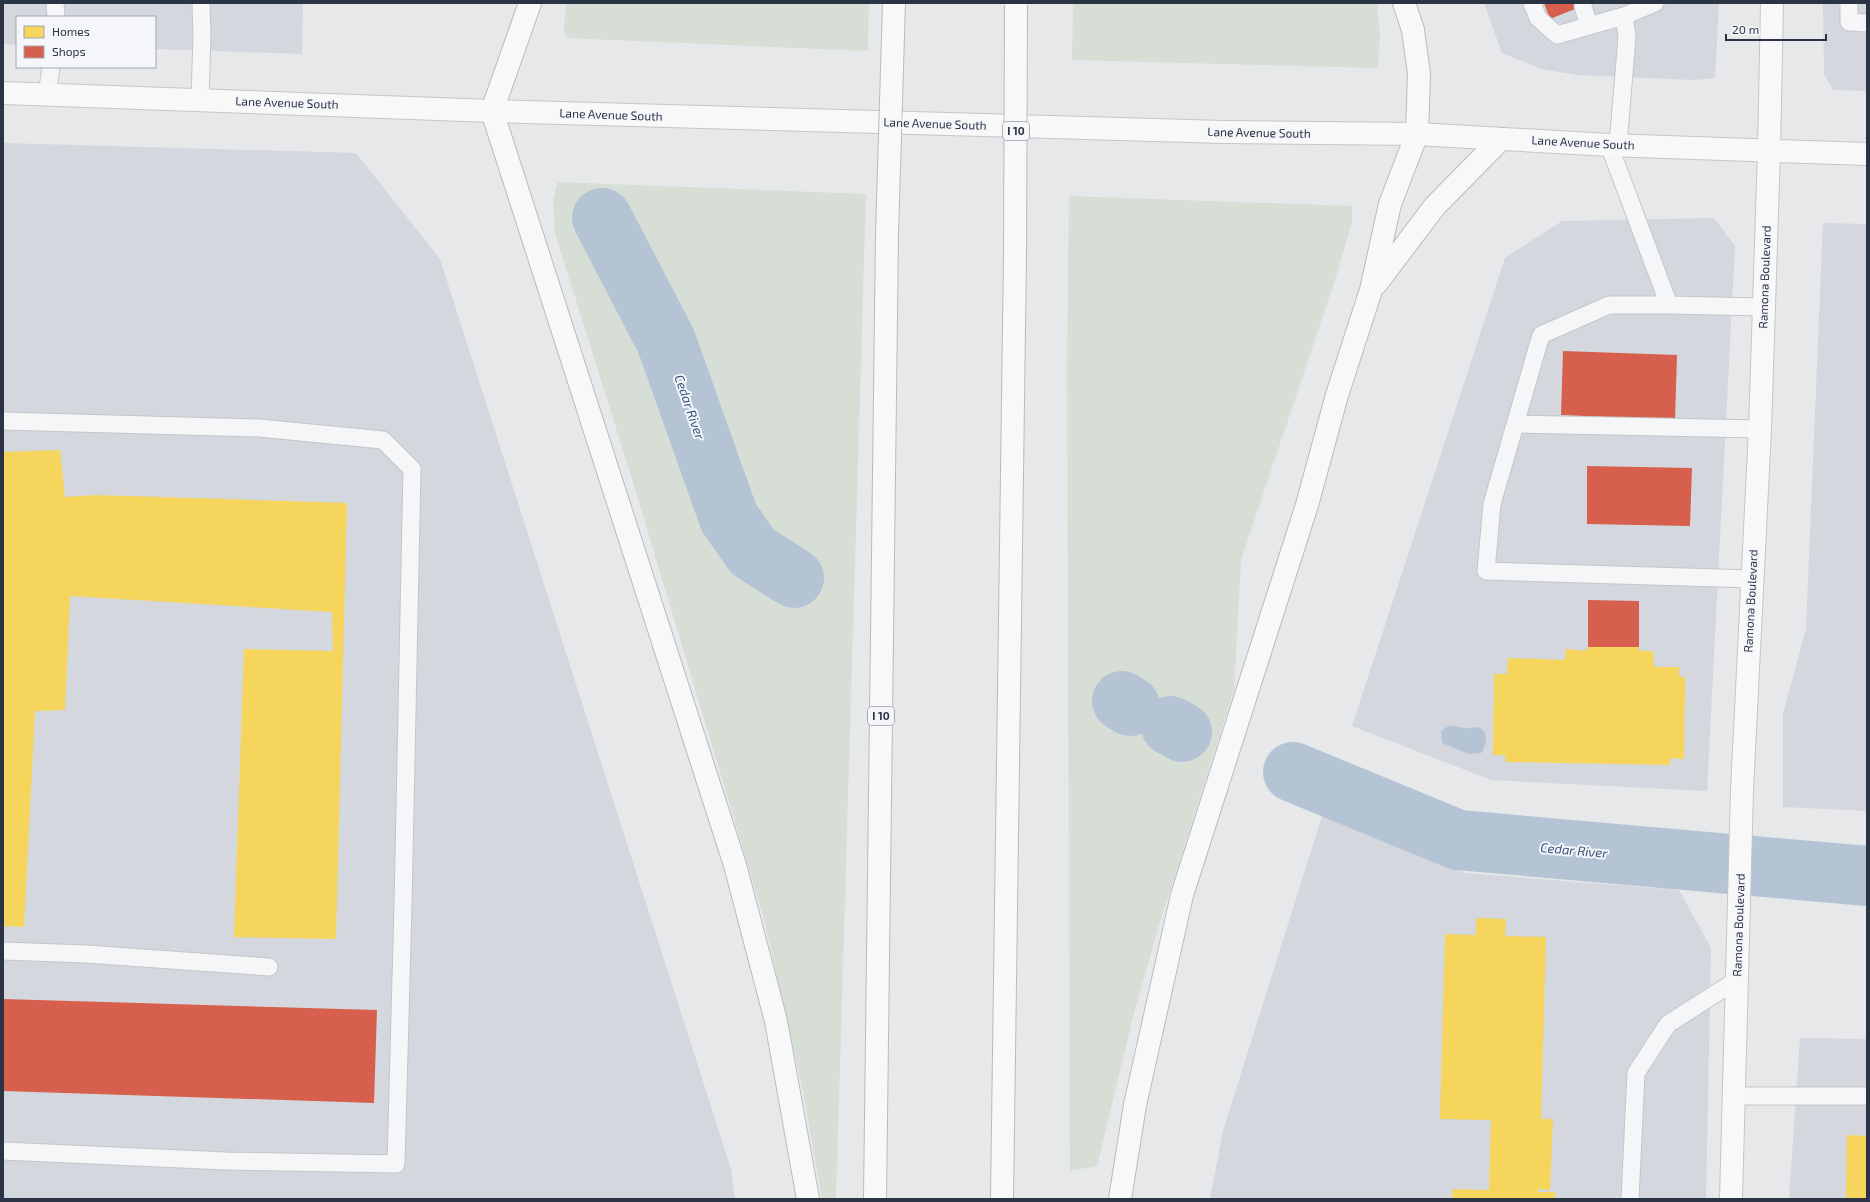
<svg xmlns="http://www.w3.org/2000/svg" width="1870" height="1202" viewBox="0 0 1870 1202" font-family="'Exo 2',sans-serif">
	<rect width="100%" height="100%" fill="#e6e8ea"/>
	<path fill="#d4d7dd" d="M3 3H303L302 54 155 49V17H17V45L3 44Z
		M1484 3H1719L1715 78 1693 80 1577 75 1541 69 1502 53Z
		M1823 3H1867V91L1833 90 1824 74Z
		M3 143 356 153 440 259 731 1169 735 1199H3Z
		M1714 218 1735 246 1707 791 1491 780 1352 726 1505 258 1562 221Z
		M1823 223 1867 224V811L1783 807V714L1806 629Z
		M1323 813 1465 873 1679 890 1711 948 1706 1199H1210L1223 1131Z
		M1800 1038 1867 1039V1199H1789Z"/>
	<path fill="#d6ded6" d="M566 3H869L868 51 567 38 564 29Z
		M1073 3H1377L1380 34 1378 68 1072 60Z
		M558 182 866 194 836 1199H822L803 1091 763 915 632 479 555 233 553 200Z
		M1069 196 1352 206V221L1336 277 1241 560 1234 690 1160 922 1134 1013 1097 1166 1070 1171 1067 367Z"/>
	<path fill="#b4c4d5" d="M1450 725C1456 726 1461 728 1466 728 1469 729 1473 727 1476 727 1490 729 1487 745 1481 753L1469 754 1442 743 1441 731Z"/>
	<path fill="#f6d55c" d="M60 450 65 497 96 495 347 503 336 939 234 937 244 649 333 651 332 612 70 596 65 710 35 711 24 927 3 926V452Z
		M1588 647H1639V651H1653L1654 667H1679V677H1685L1684 759 1670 758V765L1506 762 1505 755H1493L1494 674H1507L1508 658 1565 660 1566 649 1585 651Z
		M1476 918 1506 919 1505 936 1546 937 1541 1119H1553L1550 1190 1538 1189V1192H1555V1199H1452L1453 1189 1489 1190 1491 1120 1440 1119 1445 934 1476 935Z
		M1847 1135 1867 1136V1199H1846Z"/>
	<path fill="#d6604d" d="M1544 3H1590L1550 19Z
		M1563 351 1677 355 1675 420 1561 415Z
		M1587 466 1692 468 1690 526 1587 524Z
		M1588 600 1639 601V647H1588Z
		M3 999 377 1010 374 1103 3 1091Z"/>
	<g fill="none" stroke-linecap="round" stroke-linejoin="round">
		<path stroke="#b4c4d5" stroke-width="60" d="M602 218 666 341 729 518 753 552 794 578
			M1122 701 1130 706
			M1171 726 1182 732
			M1293 772 1458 840 1867 876"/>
		<defs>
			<path id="lane" d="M55 3 56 17
				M1532 3 1538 18 1557 35 1624 16 1655 3
				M1849 3V22L1867 23
				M1583 6 1589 26
				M47 95 51 67
				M200 100 202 35 201 3
				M1609 145 1669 305
				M1618 145 1627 37 1624 16
				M3 421 259 428 383 440 412 469 403 905 396 1164 226 1161 3 1151
				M1515 424 1760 429
				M1753 579 1486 571 1492 504 1541 335 1609 305H1669L1764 307
				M3 951 86 954 269 967
				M1734 1096H1867
				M1630 1199 1636 1073 1668 1024 1737 980"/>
			<path id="secondary" d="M3 93 492 111 1224 132 1417 134 1609 145 1867 154
				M1731 1199 1742 790 1760 429 1769 151 1772 3"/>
			<path id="highway" d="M530 3 492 111 735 865 776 1021 808 1199
				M1376 284 1435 206 1501 139
				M875 1199 887 234
				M1002 1199 1015 256
				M1120 1199 1135 1105 1182 895 1307 505 1337 395 1371 290 1390 204 1417 134 1419 74 1413 30 1404 3"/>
		</defs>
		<use href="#lane" stroke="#c4c6c8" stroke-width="19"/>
		<use href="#secondary" stroke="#c4c6c8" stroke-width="24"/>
		<use href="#highway" stroke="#b8bbbf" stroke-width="24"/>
		<use href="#lane" stroke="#f5f6f7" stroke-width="17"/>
		<use href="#secondary" stroke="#f8f8f8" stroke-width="22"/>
		<use href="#highway" stroke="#f8f8f8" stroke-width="22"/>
		<defs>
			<path id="highway-bridge" d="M887 234 894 3
				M1015 256 1016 5"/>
		</defs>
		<use href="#highway-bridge" stroke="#b8bbbf" stroke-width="24" stroke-linecap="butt"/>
		<use href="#highway-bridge" stroke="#f8f8f8" stroke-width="22"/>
	</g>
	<g text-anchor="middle" stroke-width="4" stroke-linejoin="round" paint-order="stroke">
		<g fill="#f4f6f9" stroke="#676e7b" stroke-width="1">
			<rect x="1003" y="122" width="26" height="18" rx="3"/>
			<rect x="868" y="707" width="26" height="18" rx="3"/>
		</g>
		<g font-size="11" font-weight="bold" fill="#2b3445">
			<text x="1016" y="135">I 10</text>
			<text x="881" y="720">I 10</text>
		</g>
		<g font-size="12" fill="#2b3445" stroke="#f4f6f9">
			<text transform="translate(287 103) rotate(2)" y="4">Lane Avenue South</text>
			<text transform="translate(611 115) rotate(2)" y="4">Lane Avenue South</text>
			<text transform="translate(935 124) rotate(2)" y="4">Lane Avenue South</text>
			<text transform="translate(1259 133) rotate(1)" y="4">Lane Avenue South</text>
			<text transform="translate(1583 143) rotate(3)" y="4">Lane Avenue South</text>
			<text transform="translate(1765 277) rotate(-88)" y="4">Ramona Boulevard</text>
			<text transform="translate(1751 601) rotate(-87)" y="4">Ramona Boulevard</text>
			<text transform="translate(1739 925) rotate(-88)" y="4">Ramona Boulevard</text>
		</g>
		<g font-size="13" font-style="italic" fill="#34527a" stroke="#f4f6f9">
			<text transform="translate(690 407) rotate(71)" y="5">Cedar River</text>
			<text transform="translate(1574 850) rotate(5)" y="5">Cedar River</text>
		</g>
	</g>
	<rect width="1870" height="1202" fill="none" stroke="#2b3445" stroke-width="8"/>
	<rect x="16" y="16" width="140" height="52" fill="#f4f6f9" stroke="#a4a8b1"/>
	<rect x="24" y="26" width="20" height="12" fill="#f6d55c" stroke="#a4a8b1"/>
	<text x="52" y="36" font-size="12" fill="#2b3445">Homes</text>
	<rect x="24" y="46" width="20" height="12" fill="#d6604d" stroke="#a4a8b1"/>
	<text x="52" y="56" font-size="12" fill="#2b3445">Shops</text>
	<path d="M1726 34v6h100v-6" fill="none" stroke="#2b3445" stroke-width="2"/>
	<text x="1732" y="34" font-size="12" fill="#2b3445" stroke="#f4f6f9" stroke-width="3" paint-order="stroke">20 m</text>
</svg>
